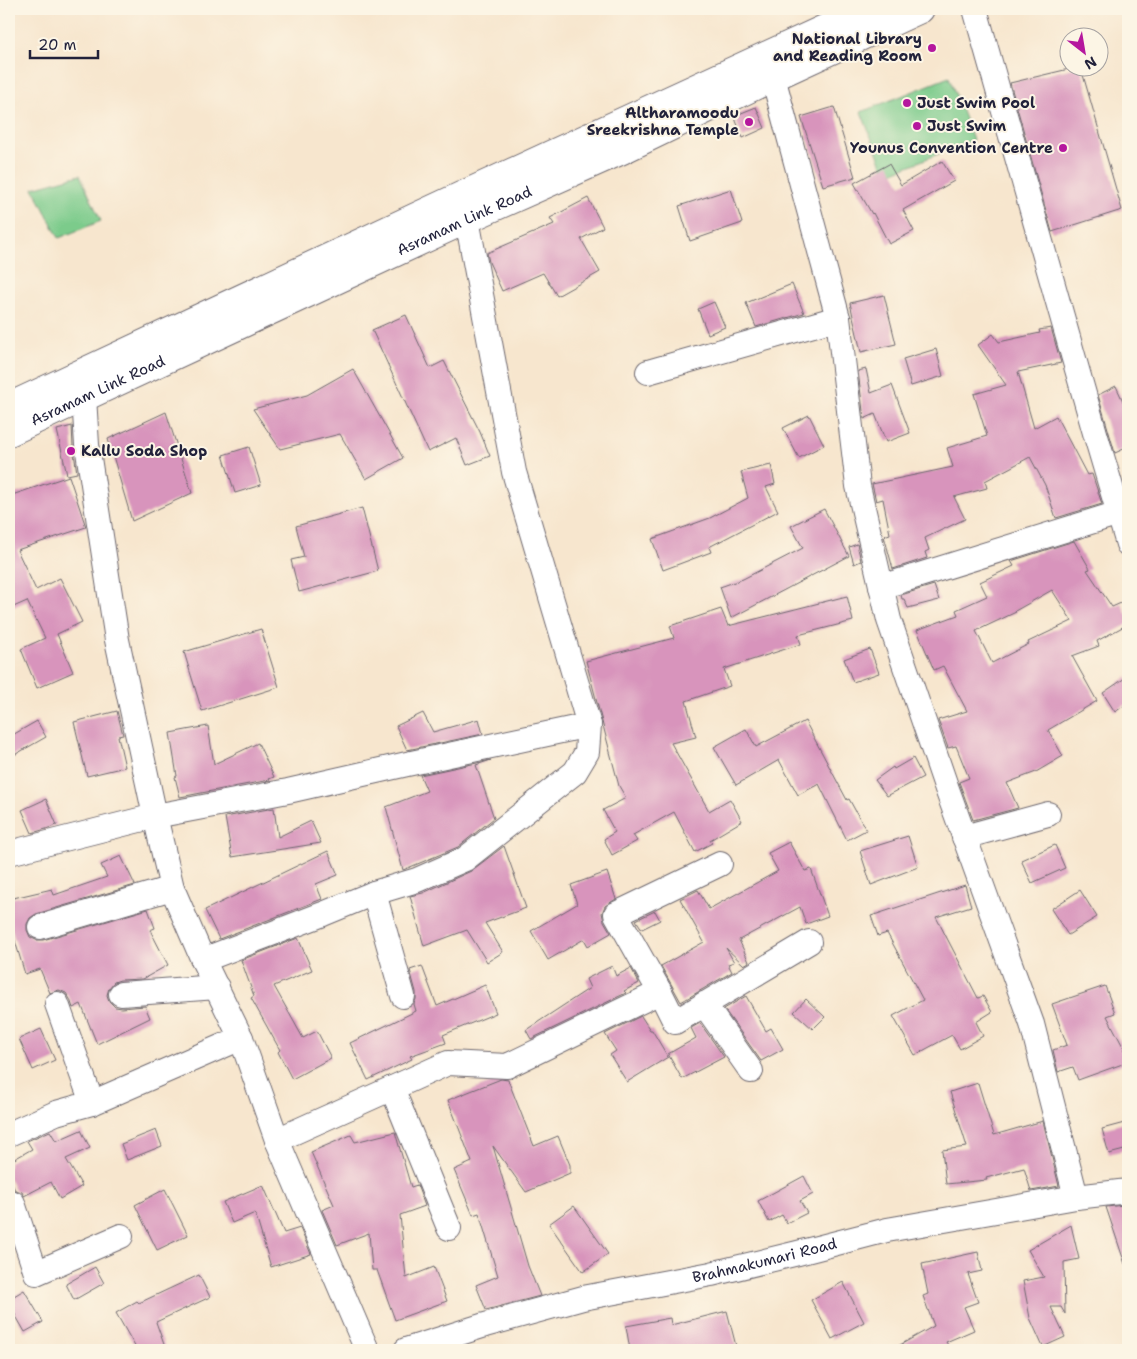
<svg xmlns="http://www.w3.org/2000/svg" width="1137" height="1359" viewBox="0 0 1137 1359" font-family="'Shantell Sans',sans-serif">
	<rect width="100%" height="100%" fill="#fcf5e5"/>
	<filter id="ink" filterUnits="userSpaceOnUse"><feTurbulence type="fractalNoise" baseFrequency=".02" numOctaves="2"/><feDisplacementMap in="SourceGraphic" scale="10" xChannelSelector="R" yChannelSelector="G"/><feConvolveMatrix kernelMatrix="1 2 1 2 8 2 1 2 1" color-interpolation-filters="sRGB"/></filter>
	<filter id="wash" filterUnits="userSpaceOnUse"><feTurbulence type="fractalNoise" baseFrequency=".0096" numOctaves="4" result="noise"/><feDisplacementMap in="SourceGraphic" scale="20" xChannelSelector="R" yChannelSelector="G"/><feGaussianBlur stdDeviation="1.12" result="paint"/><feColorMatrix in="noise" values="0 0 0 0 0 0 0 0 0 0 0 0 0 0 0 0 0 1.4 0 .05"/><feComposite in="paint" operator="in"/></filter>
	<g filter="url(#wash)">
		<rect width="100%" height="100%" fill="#f7e6ce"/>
		<path fill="#7ccb8b" stroke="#4f7663" d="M949 77 973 140 886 175 861 112Z
			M80 175 101 221 59 238 33 188Z"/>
		<g id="blocks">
			<path fill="#d894bc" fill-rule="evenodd" d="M1073 68H1081L1122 210 1052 232 1010 83Z
				M756 107 765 128 743 138 734 116Z
				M834 107 855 177 823 186 801 117Z
				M942 161 954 181 903 210 914 231 889 244 873 213 872 214 854 183 889 164 901 185Z
				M731 189 742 223 690 241 679 206Z
				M588 198 603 227 581 239 600 272 557 296 543 273 502 291 489 262 487 253 554 224 550 218Z
				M792 284 804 313 756 327 746 303Z
				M884 295 896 344 861 352 850 303Z
				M714 302 725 327 708 334 698 309Z
				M406 315 430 368 444 361 480 432 490 456 467 465 456 438 428 452 372 330Z
				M1051 328 1061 363 1018 372 1034 428 1056 416 1087 475 1092 474 1102 504 1056 518 1045 485 1030 457 985 481 987 488 954 497 965 519 925 538 929 550 925 552 927 558 893 569 884 536 890 534 883 499 876 501 872 484 953 467 947 448 987 436 974 394 1006 385 978 345 993 334 999 342 1040 333 1039 330Z
				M936 349 943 376 911 386 903 359Z
				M353 369 403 458 366 479 340 434 280 449 253 409 307 395Z
				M866 369 871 393 892 385 910 433 886 442 875 414 864 419 858 371Z
				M1116 386 1128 412V447L1115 453 1098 395Z
				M166 412 192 493 132 521 108 439Z
				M809 415 824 445 799 458 783 428Z
				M72 426 73 447 77 473 67 475 57 430Z
				M249 447 261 485 235 493 223 455Z
				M771 465 775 484 766 487 778 511 709 547 711 552 663 570 652 539 710 518 748 498 741 472Z
				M69 476 86 527 17 550 36 590 60 578 82 622 57 634 73 672 37 688 21 649 45 638 27 601 9 609V496Z
				M362 508 378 571 299 592 291 560 304 557 296 526Z
				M824 509 849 556 731 618 720 587 743 579 803 548 791 526Z
				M1074 541 1090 569 1087 570 1112 607 1121 603 1128 617V624L1097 641 1099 646 1072 656 1097 701 1048 730 1063 756 1036 772 1007 783 1018 808 973 820 959 782 969 778 956 746 948 748 938 720 967 711 943 666 934 670 917 630 958 615 956 610 987 596 980 582 1014 566 1011 561ZM1052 590 1072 621 1028 642 1029 644 992 663 976 631 1016 612 1015 611Z
				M857 544 861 561 854 564 849 547Z
				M934 585 939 600 908 608 904 599H902L901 595Z
				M847 596 853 621 798 635 801 644 724 669 730 686 686 701 696 737 671 743 709 811 730 799 742 821 710 840 712 843 695 852 674 812 633 835 637 841 612 855 604 839 615 832 603 810 626 798 619 786 586 661 674 638 670 626 721 609 728 626Z
				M261 629 279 687 202 711 184 652Z
				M870 649 879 673 853 682 844 659Z
				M1128 676V703L1115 712 1103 693Z
				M117 711 123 735 118 736 125 767 87 776 74 722Z
				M423 713 433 732 479 719 483 734 407 750 396 726Z
				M37 721 46 737 9 758V737Z
				M805 721 847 800 849 799 866 830 847 840 819 784 798 795 779 760 736 785 714 747 746 729 756 747Z
				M208 726 214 764 258 743 274 777 269 779 270 780 180 797 175 777 177 776 170 733Z
				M913 758 923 777 887 796 875 780 893 767 894 769Z
				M491 760 476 765 494 818 458 847 403 870 386 807 427 791 420 775Z
				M46 799 57 825 46 829 32 833 22 810Z
				M274 808 278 837 311 821 321 843 232 857 225 817Z
				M908 836 918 867 871 885 860 851Z
				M789 842 805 871 811 869 828 916 806 924 800 907 739 940 749 962 744 965 726 948 734 962 728 964 732 972 681 1002 661 966 704 942 680 899 698 890 709 909 778 871 768 853Z
				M1055 845 1065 868 1032 883 1021 860Z
				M504 846 526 908 485 923 503 952 487 962 467 930 424 946 410 896 423 893 471 871Z
				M328 851 338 875 316 884 322 899 219 939 205 910Z
				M121 856 135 885 36 914 30 918 27 924V930L30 937 36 940H43L148 909 155 928 150 930 168 965 143 979 120 980 114 982 109 988 107 995 109 1001 115 1007 122 1008 145 1006 150 1018 97 1044 81 1004 73 1008 70 999 66 993 59 990 50 993 40 969 25 974 9 921V899L52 889 54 895 107 877 101 865Z
				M607 872 616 899 605 906 602 913 604 921 611 933 588 946 584 939 548 960 531 931 577 904 571 885Z
				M965 885 971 906 936 917 978 998 983 996 992 1012 976 1022 983 1036 960 1049 952 1035 915 1055 893 1016 923 1000 887 933 878 936 871 916Z
				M1080 890 1097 917 1068 935 1051 909Z
				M655 911 660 920 642 929 636 920Z
				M298 938 312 970 274 986 303 1038 317 1031 331 1058 292 1079 278 1052 280 1050 251 998 254 996 241 960Z
				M422 966 437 1006 485 985 496 1013 443 1035 446 1043 410 1056 412 1059 368 1080 350 1043 416 1011 414 1004 416 999V992L410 970Z
				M612 966 616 976 631 968 639 983 624 991 626 993 531 1039 526 1030 590 988 586 979Z
				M1105 986 1115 1013 1107 1016 1128 1056V1062L1078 1080 1073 1067 1058 1072 1053 1050 1067 1045 1052 1004Z
				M746 996 766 1031 771 1028 783 1049 761 1061 724 1009Z
				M806 999 825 1017 813 1029 794 1012Z
				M641 1016 650 1030H652L668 1057 627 1082 610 1055 616 1051 605 1034Z
				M700 1023 724 1057 682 1079 668 1054 696 1038 691 1028Z
				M41 1029 55 1060 33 1070 19 1039Z
				M501 1079 508 1080 534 1146 558 1136 570 1165V1173L526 1192 493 1146 528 1266 540 1296 486 1310 476 1285 498 1276 479 1213 473 1215 454 1170 472 1162 448 1100Z
				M978 1083 994 1135 1043 1121 1059 1186 1031 1191 1024 1168 986 1178 987 1180 946 1184 942 1150 967 1147 950 1092Z
				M1128 1122V1149L1109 1154 1102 1129Z
				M81 1130 90 1148 66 1159 82 1186 60 1199 51 1182 24 1196 22 1192 15 1190 9 1178V1162L32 1149 27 1141 50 1131 56 1141Z
				M156 1130 162 1146 127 1160 121 1144Z
				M395 1132 411 1187 417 1185 425 1206 400 1215 406 1278 434 1267 447 1301 395 1320 377 1270H372L369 1233 337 1245 322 1210 334 1205 311 1152 351 1135 355 1142Z
				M804 1176 813 1194 800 1201 807 1213 787 1223 782 1215 769 1222 758 1201Z
				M263 1185 284 1233 300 1228 311 1254 271 1267 255 1213 232 1223 223 1202Z
				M165 1189 188 1235 157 1250 135 1205Z
				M1124 1205 1128 1216V1263L1125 1264 1106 1207Z
				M574 1206 608 1254 583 1272 549 1224Z
				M1071 1225 1079 1259 1064 1262 1065 1314 1061 1307H1051L1065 1337 1043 1347 1030 1318 1023 1281 1044 1277 1028 1250Z
				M978 1252 982 1271 968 1274 978 1302 964 1307 974 1330 946 1342 951 1350H891L934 1326 923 1296 928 1294 922 1264Z
				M95 1267 104 1283 74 1300 66 1284Z
				M199 1275 210 1297 156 1322 166 1350H137L116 1313 137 1301 139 1303Z
				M843 1282 864 1322 832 1339 811 1300Z
				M24 1290 43 1322 25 1332 9 1304V1299Z
				M727 1311 737 1350H630L626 1326 670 1318 671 1325Z"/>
		</g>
	</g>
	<g filter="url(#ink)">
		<use href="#blocks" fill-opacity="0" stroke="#6d676e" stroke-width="1"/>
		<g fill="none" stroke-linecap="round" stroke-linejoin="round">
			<defs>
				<g id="minor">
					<path d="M975 9 1095 433 1128 544"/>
					<path d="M773 77 838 318 858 486 889 620 947 789 1032 1024 1076 1197"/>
					<path d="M648 372 838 318"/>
					<path d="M81 380 84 397 87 445 117 640 155 816 172 888 203 960 241 1038 277 1140 367 1350"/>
					<path d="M881 587 1119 513"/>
					<path d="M964 837 1048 814"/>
					<path d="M9 853 155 816 288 791 407 764 589 725"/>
					<path d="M374 893 403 996"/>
					<path d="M40 927 172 888"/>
					<path d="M203 960 323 914 374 893 417 880 465 859 575 772 587 752 589 725 514 472 467 219"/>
					<path d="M660 992 675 1022 809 942"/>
					<path d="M121 994 217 987"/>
					<path d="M57 1004 92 1103"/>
					<path d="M704 1004 751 1071"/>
					<path d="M392 1088 449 1228"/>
					<path d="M9 1134 56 1113 92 1103 241 1038"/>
					<path d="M277 1140 448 1063 507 1066 660 992 616 914 720 864"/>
					<path d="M13 1203 36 1273 121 1236"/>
					<path id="s1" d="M406 1350 485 1325 583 1298 711 1274 798 1253 887 1230 1076 1197 1128 1191"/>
				</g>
				<g id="secondary">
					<path d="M9 407 461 196 868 9"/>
					<path id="s2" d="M9 432 467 219 622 150 773 77 920 9"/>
				</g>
			</defs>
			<use href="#minor" stroke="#6d676e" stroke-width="26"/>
			<use href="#secondary" stroke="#6d676e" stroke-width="30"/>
			<use href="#minor" stroke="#fff" stroke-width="24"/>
			<use href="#secondary" stroke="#fff" stroke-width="28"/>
		</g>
	</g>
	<g fill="#b5179e" stroke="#fcf5e5" stroke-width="2">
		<circle cx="932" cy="48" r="5"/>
		<circle cx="907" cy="103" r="5"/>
		<circle cx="749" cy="122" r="5"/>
		<circle cx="917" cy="126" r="5"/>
		<circle cx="1063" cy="148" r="5"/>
		<circle cx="71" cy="451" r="5"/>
	</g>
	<g text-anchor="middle" stroke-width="4" stroke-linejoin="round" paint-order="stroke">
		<g font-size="15" font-weight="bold" fill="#22223b" stroke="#fcf5e5" text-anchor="end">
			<text x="922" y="44">National Library<tspan x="922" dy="17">and Reading Room</tspan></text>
			<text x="917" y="108" text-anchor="start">Just Swim Pool</text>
			<text x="739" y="118">Altharamoodu<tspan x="739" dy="17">Sreekrishna Temple</tspan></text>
			<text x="927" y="131" text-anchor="start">Just Swim</text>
			<text x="1053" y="153">Younus Convention Centre</text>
			<text x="81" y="456" text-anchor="start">Kallu Soda Shop</text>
		</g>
		<g font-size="15" fill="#22223b" stroke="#fcf5e5">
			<text dy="5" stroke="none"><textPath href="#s2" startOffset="502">Asramam Link Road</textPath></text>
			<text dy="5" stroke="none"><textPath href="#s2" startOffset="98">Asramam Link Road</textPath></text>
			<text dy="5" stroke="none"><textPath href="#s1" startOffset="370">Brahmakumari Road</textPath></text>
		</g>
	</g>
	<rect width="1137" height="1359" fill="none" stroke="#fcf5e5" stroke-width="30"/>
	<g transform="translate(1084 52) rotate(149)"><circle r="24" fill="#fcf5e5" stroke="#a5a1a1"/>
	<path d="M0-4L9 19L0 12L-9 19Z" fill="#b5179e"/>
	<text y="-8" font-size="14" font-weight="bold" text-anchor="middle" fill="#22223b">N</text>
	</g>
	<path d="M30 50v8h68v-8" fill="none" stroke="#22223b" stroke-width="2.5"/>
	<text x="38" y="50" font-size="15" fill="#22223b" stroke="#fcf5e5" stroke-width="4" paint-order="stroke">20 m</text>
</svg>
